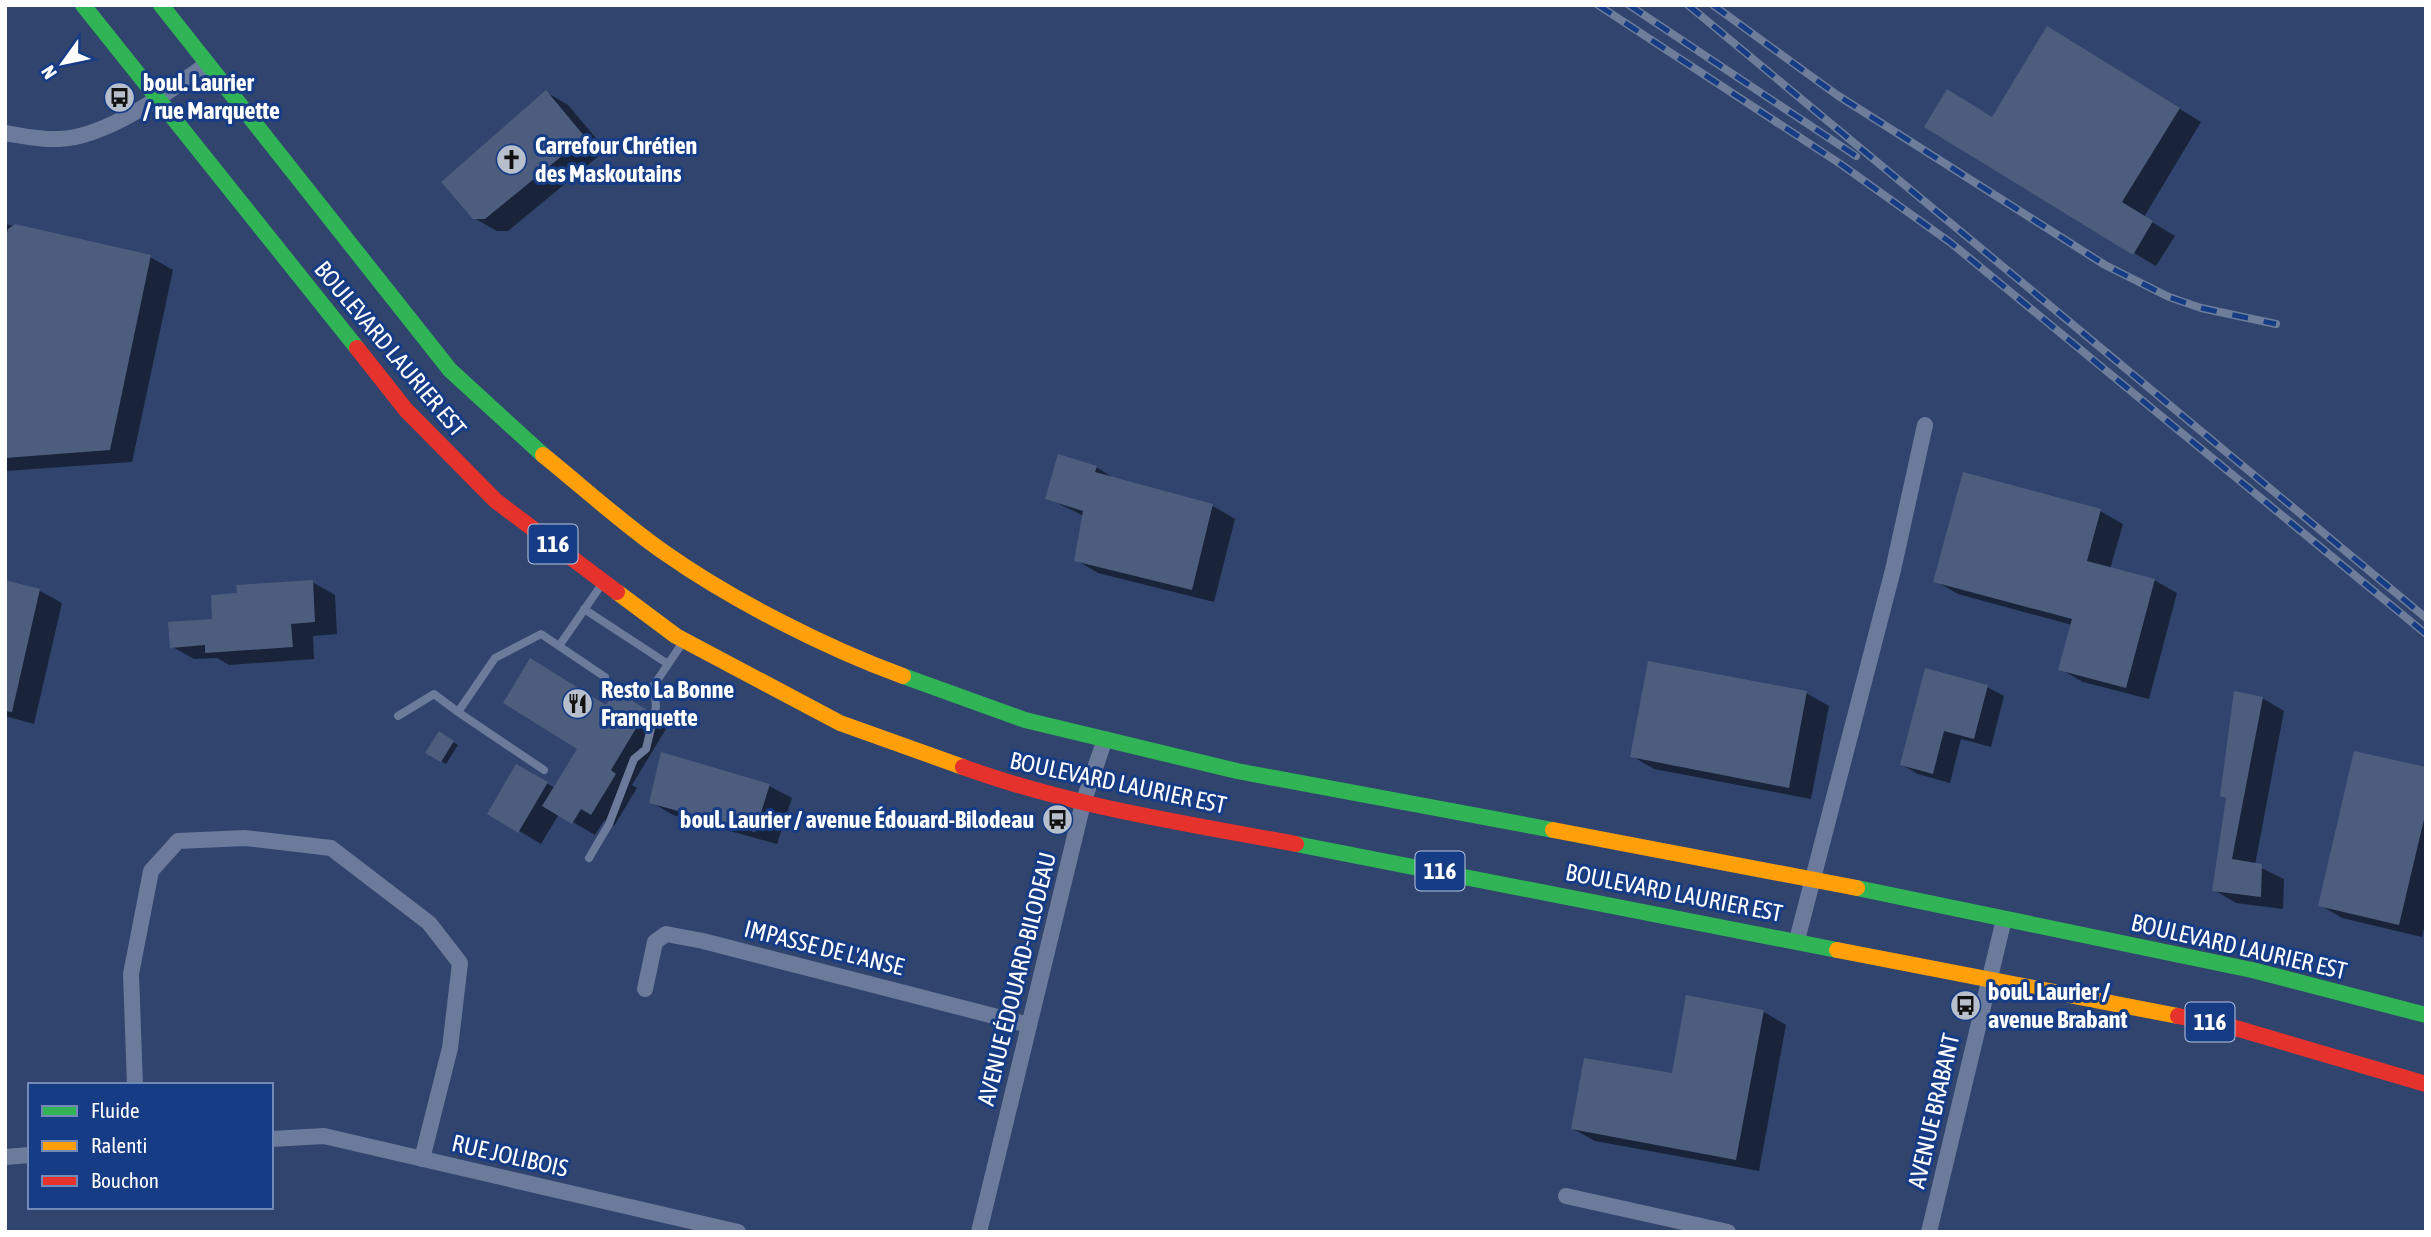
<svg xmlns="http://www.w3.org/2000/svg" width="2431" height="1237" viewBox="0 0 2431 1237" font-family="'Asap Condensed',sans-serif">
	<rect width="100%" height="100%" fill="#30446d"/>
	<path fill="#0007" d="M2070 41 2201 122 2144 217 2175 236 2156 266 2134 253 1993 119Z
		M546 92 568 105 606 150 508 231H497L474 218Z
		M5 224 150 257 173 270 132 462 5 471Z
		M1096 467 1117 480 1213 506 1235 519 1214 602 1098 573 1076 560 1084 516 1047 498Z
		M2100 511 2123 524 2110 569 2154 580 2177 593 2149 699 2083 682 2060 669 2072 625 1958 594 1935 581Z
		M5 582 40 591 62 603 34 724 5 716Z
		M312 582 335 595 337 634 313 636 314 659 229 665 217 658 194 659 171 646 214 621 239 595Z
		M1987 687 2004 696 1991 747 1961 739 1950 783 1918 774 1902 765Z
		M1806 693 1829 706 1811 799 1654 769 1632 756Z
		M2262 698 2284 711 2255 865 2284 879 2283 909 2236 903 2214 890 2228 799Z
		M638 705 669 724 632 785 637 788 614 826 604 821 595 835 559 814 541 844 489 813 517 766 555 788 607 707Z
		M439 734 458 745 446 764 428 753Z
		M2426 769V919L2422 937 2342 918 2320 905Z
		M769 786 792 798 777 844 673 815 651 802Z
		M1764 1012 1786 1025 1759 1171 1595 1141 1573 1129 1673 1075Z"/>
	<path fill="#4d5d7e" d="M2047 26 2180 108 2122 202 2153 221 2133 255 1924 127 1947 89 1992 117Z
		M546 90 585 137 485 219H473L441 182Z
		M15 224 151 255 110 450 5 458V240L8 229Z
		M1058 454 1097 466 1095 472 1213 504 1192 590 1074 561 1083 511 1045 499Z
		M1963 472 2101 509 2087 561 2155 579 2126 688 2058 670 2072 619 1933 582Z
		M5 580 40 589 12 712 5 711Z
		M313 580 315 622 291 624 293 647 205 653V645L170 648 168 622 212 619 211 595 237 593 236 585Z
		M530 658 606 705 615 690 647 710 611 770 616 774 591 815 581 809 572 824 542 806 577 749 503 703Z
		M1648 661 1807 691 1789 788 1630 757Z
		M1925 668 1988 685 1974 739 1944 731 1933 774 1900 765Z
		M2234 691 2263 697 2232 859 2262 864 2261 897 2212 891 2226 798 2220 796Z
		M439 731 454 741 441 762 425 753Z
		M2354 751 2426 767V811L2399 925 2318 906Z
		M661 752 770 784 755 832 649 803Z
		M516 764 548 782 518 833 487 814Z
		M1686 995 1764 1010 1736 1160 1571 1129 1584 1058 1672 1073Z"/>
	<g fill="none" stroke-linecap="round" stroke-linejoin="round">
		<path stroke="#6c7b9b" stroke-width="8" d="M602 584 559 646 605 677
			M584 609 668 664
			M398 716 434 694 458 712
			M544 770 458 712 495 658 541 634 559 646
			M589 858 609 824 634 759 646 749 656 707 654 685 683 642"/>
		<path stroke="#6c7b9b" stroke-width="16" d="M5 133C23 136 41 140 59 139 106 138 170 91 207 64
			M1797 940 1893 570 1925 425
			M645 989 655 942 666 934 703 941 1029 1025
			M135 1085 131 974 151 871 178 841 245 838 331 848 429 923 460 963 450 1048 422 1159
			M271 1139 324 1136 738 1232
			M5 1157 30 1155
			M1566 1196 1728 1232
			M979 1232 1083 803 1105 739
			M1929 1232 2004 919"/>
		<path stroke="#30b455" stroke-width="16" d="M83 5 357 348
			M161 5 450 370 543 455
			M903 676 1025 720 1237 771 1553 830
			M1296 844 1837 950
			M1857 888 2252 970 2426 1015"/>
		<path stroke="#ff9f0a" stroke-width="16" d="M543 455C584 488 623 524 665 553 732 600 826 648 903 676
			M617 592 676 636 840 723 963 767
			M1553 830 1857 888
			M1837 950 2178 1016"/>
		<path stroke="#e5322d" stroke-width="16" d="M357 348 406 410 496 501 617 592
			M963 767C1070 806 1184 823 1296 844
			M2178 1016 2232 1027 2426 1084"/>
		<defs>
			<path id="rail" d="M1598 5 1842 165 1951 243 2426 634
				M1629 5 1856 156
				M1688 5 2426 618
				M1713 5 1837 95 2105 265 2169 297 2201 308 2276 324"/>
		</defs>
		<use href="#rail" stroke="#6d7d9a" stroke-width="8"/>
		<use href="#rail" stroke="#173c86" stroke-width="5" stroke-dasharray="16" stroke-linecap="butt"/>
	</g>
	<defs>
		<symbol id="bus-disc" viewBox="-11 -11 22 22"><circle r="9.5" fill="#b7becc" stroke="#173c86"/><path d="M-5-6H5V4H4V6H2V4H-2V6H-4V4H-5ZM-3.5-4V0h7V-4ZM-3.5 1.2v1.5H-2V1.2ZM2 1.2v1.5H3.5V1.2Z" fill="#111"/></symbol>
		<symbol id="church-disc" viewBox="-11 -11 22 22"><circle r="9.5" fill="#b7becc" stroke="#173c86"/><path d="M-1.2-6h2.4v3.5h3.3v2.4h-3.3V6h-2.4V-.1h-3.3v-2.4h3.3Z" fill="#111"/></symbol>
		<symbol id="restaurant-disc" viewBox="-11 -11 22 22"><circle r="9.5" fill="#b7becc" stroke="#173c86"/><path d="M-5-6h1v4h1v-4h1v4h1v-4h1v5L-1.5 .5V6h-2V.5L-5-1ZM5-6V6H3V1.5H1.5Q1.5-4 5-6Z" fill="#111"/></symbol>
	</defs>
	<g fill-rule="evenodd">
		<use href="#bus-disc" x="102" y="80" width="35" height="35"/>
		<use href="#church-disc" x="494" y="142" width="35" height="35"/>
		<use href="#restaurant-disc" x="560" y="686" width="35" height="35"/>
		<use href="#bus-disc" x="1040" y="802" width="35" height="35"/>
		<use href="#bus-disc" x="1948" y="988" width="35" height="35"/>
	</g>
	<g text-anchor="middle" stroke-width="6" stroke-linejoin="round" paint-order="stroke">
		<g fill="#173c86" stroke="#b9c4db" stroke-width="2">
			<rect x="528.5" y="524.5" width="49" height="39" rx="5"/>
			<rect x="1415.5" y="851.5" width="49" height="39" rx="5"/>
			<rect x="2185.5" y="1002.5" width="49" height="39" rx="5"/>
		</g>
		<g font-size="23" font-weight="bold" fill="#fff">
			<text x="553" y="552">116</text>
			<text x="1440" y="879">116</text>
			<text x="2210" y="1030">116</text>
		</g>
		<g font-size="24" font-weight="bold" fill="#fff" stroke="#173c86" text-anchor="start">
			<text x="143" y="91">boul. Laurier<tspan x="143" dy="28">/ rue Marquette</tspan></text>
			<text x="535" y="154">Carrefour Chrétien<tspan x="535" dy="28">des Maskoutains</tspan></text>
			<text x="601" y="698">Resto La Bonne<tspan x="601" dy="28">Franquette</tspan></text>
			<text x="1034" y="828" text-anchor="end">boul. Laurier / avenue Édouard-Bilodeau</text>
			<text x="1988" y="1000">boul. Laurier /<tspan x="1988" dy="28">avenue Brabant</tspan></text>
		</g>
		<g font-size="24" fill="#fff" stroke="#173c86">
			<text transform="translate(390 349) rotate(50)" y="8">BOULEVARD LAURIER EST</text>
			<text transform="translate(1118 783) rotate(12)" y="8">BOULEVARD LAURIER EST</text>
			<text transform="translate(1674 893) rotate(11)" y="8">BOULEVARD LAURIER EST</text>
			<text transform="translate(2239 947) rotate(13)" y="8">BOULEVARD LAURIER EST</text>
			<text transform="translate(824 948) rotate(14)" y="8">IMPASSE DE L'ANSE</text>
			<text transform="translate(1017 979) rotate(-76)" y="8">AVENUE ÉDOUARD-BILODEAU</text>
			<text transform="translate(1934 1111) rotate(-77)" y="8">AVENUE BRABANT</text>
			<text transform="translate(510 1156) rotate(13)" y="8">RUE JOLIBOIS</text>
		</g>
	</g>
	<rect width="2431" height="1237" fill="none" stroke="#ffffff" stroke-width="14"/>
	<rect x="28" y="1083" width="245" height="126" fill="#173c86" stroke="#748ab6" stroke-width="2"/>
	<rect x="42" y="1106" width="35" height="10" fill="#30b455" stroke="#748ab6" stroke-width="2"/>
	<text x="91" y="1118" font-size="21" fill="#ffffff">Fluide</text>
	<rect x="42" y="1141" width="35" height="10" fill="#ff9f0a" stroke="#748ab6" stroke-width="2"/>
	<text x="91" y="1153" font-size="21" fill="#ffffff">Ralenti</text>
	<rect x="42" y="1176" width="35" height="10" fill="#e5322d" stroke="#748ab6" stroke-width="2"/>
	<text x="91" y="1188" font-size="21" fill="#ffffff">Bouchon</text>
	<g transform="translate(63 63) rotate(237)" stroke="#173c86" stroke-width="5" paint-order="stroke">
	<path d="M0-5L12 26L0 18L-12 26Z" fill="#ffffff"/>
	<text y="-10" font-size="19" font-weight="bold" text-anchor="middle" fill="#ffffff">N</text>
	</g>
</svg>
